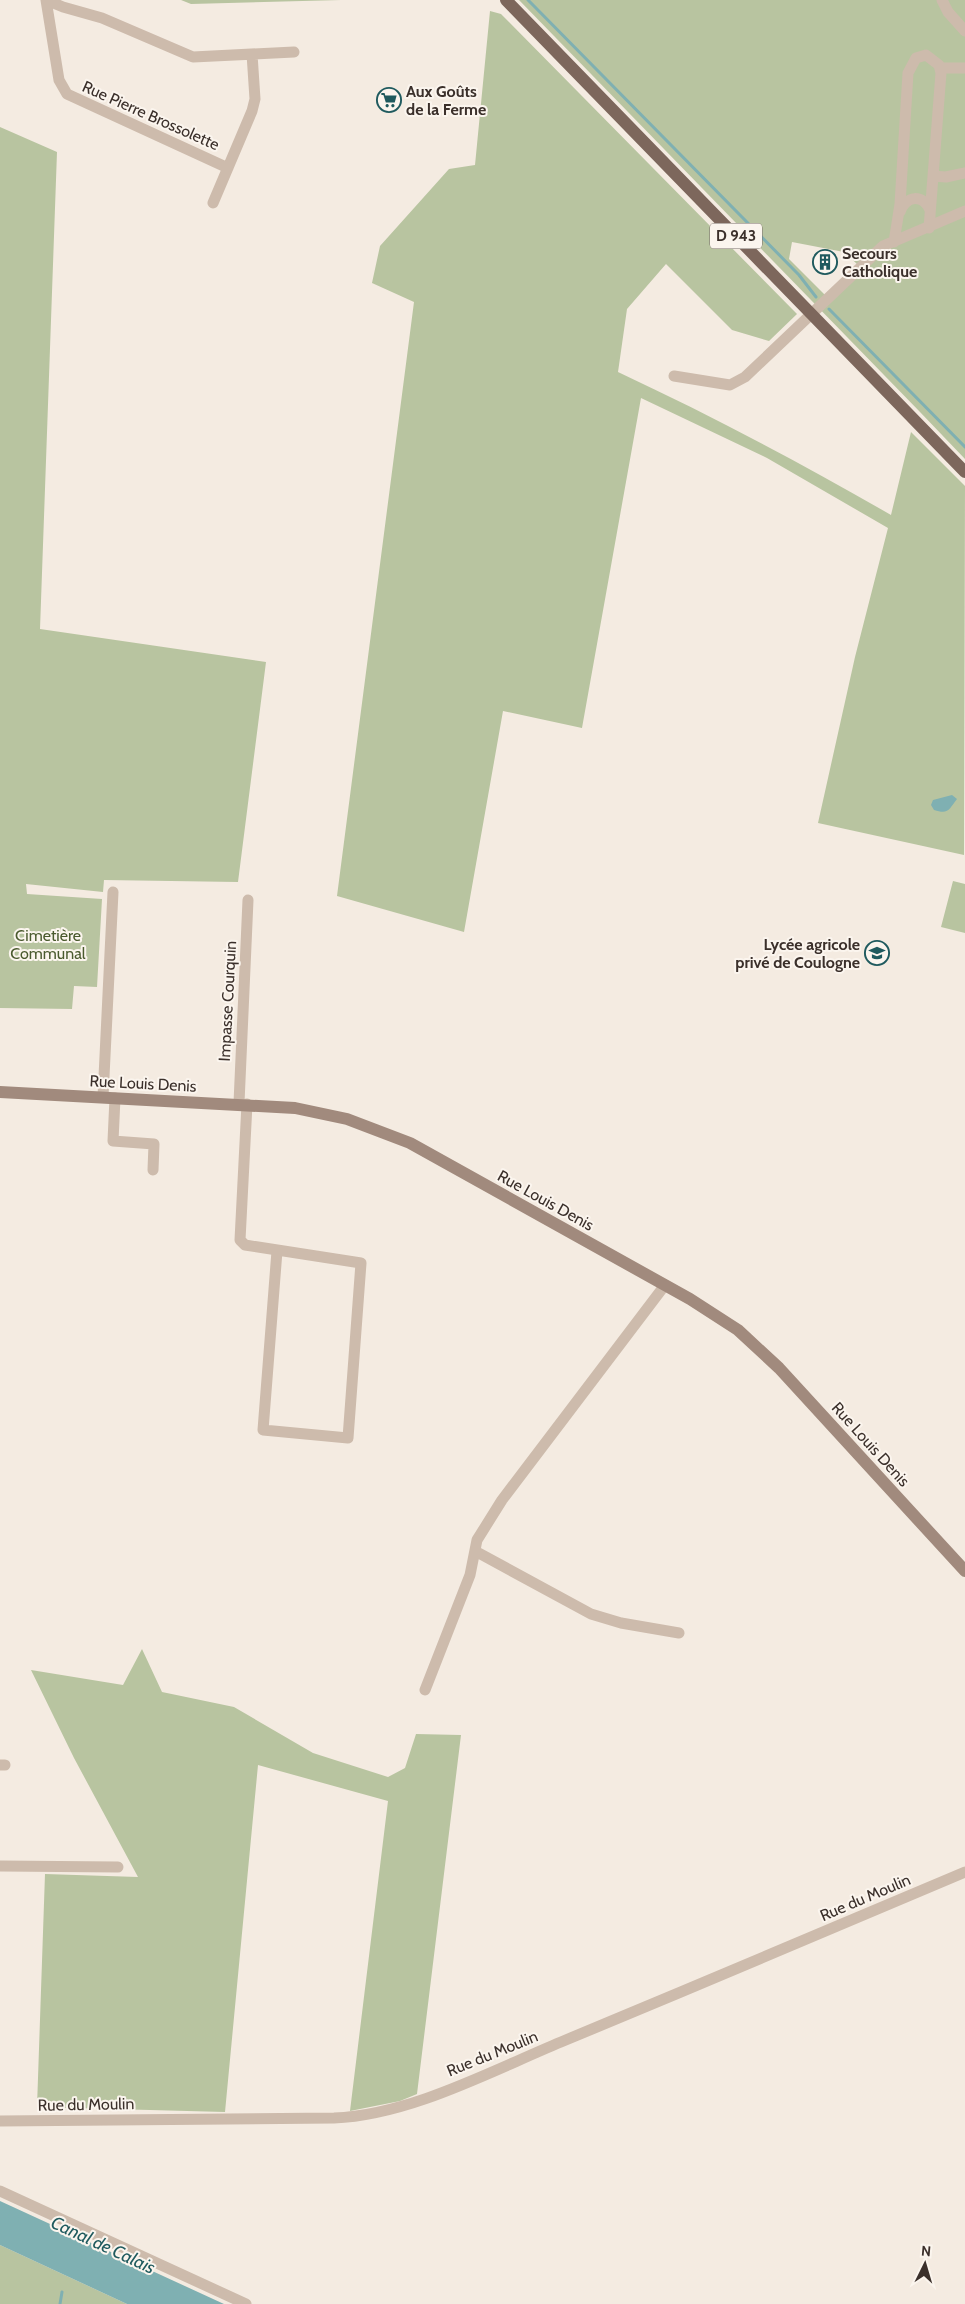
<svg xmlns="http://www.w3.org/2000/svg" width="965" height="2304" viewBox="0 0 965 2304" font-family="Cabin,sans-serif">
	<rect width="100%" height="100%" fill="#f4ebe1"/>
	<path fill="#b8c4a0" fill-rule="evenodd" d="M181 0H341L191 4Z
		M519 0H965V459L920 412ZM792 242 844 252 857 264 825 295 789 259Z
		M490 11 501 14 797 314 769 341 732 330 666 264 627 309 618 372C712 416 801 463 891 515L911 432 965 486 964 855 818 823 855 657 888 528 767 458 641 398 582 728 503 711 464 932 337 896 414 302 372 283 380 246 449 169 475 165Z
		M0 127 57 152 40 629 266 662 238 882 104 880 103 892 26 884 27 894 102 899 97 987 74 986 72 1009 0 1008Z
		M953 881 965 884V933L941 927Z
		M142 1649 162 1692 234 1707 313 1753 388 1777 405 1768 416 1734 461 1735 417 2094 400 2101 350 2111 388 1801 258 1765 225 2112 37 2107 45 1874 138 1877 74 1758 31 1670 123 1685Z
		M0 2245 127 2304H0Z"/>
	<path fill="#7fb0b2" d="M952 795 957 799C949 809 949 815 934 810L931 805 933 800Z
		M0 2201 224 2304H127L0 2245Z"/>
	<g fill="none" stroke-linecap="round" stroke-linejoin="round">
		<path stroke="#7fb0b2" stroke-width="3" d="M528 0 799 275 816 297
			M829 309 965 447
			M60 2304 62 2292"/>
		<path stroke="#cdbbac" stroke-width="11" d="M46 0 59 80 67 94 228 168
			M46 0 63 7 102 18 193 57 294 52
			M942 0 948 12 965 31
			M940 68H965
			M933 176 946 177 965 173
			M213 203 252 111 255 99 252 54
			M900 212C906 195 923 194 930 210
			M894 242 900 204 908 73 916 58 926 55 939 65 941 73 929 228
			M674 376 730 385 745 377 883 246 965 211
			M103 1097 113 892
			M115 1098 113 1141 154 1144 153 1170
			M239 1103 248 900
			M247 1104 240 1240 245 1245 361 1263 348 1438 263 1430 277 1251
			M475 1551 591 1614 621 1623 679 1633
			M425 1690 470 1575 477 1540 502 1500 665 1285
			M0 1765H5
			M0 1866 118 1867
			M0 2121 334 2118C410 2115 491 2071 561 2042 696 1986 831 1929 965 1872
			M0 2191 246 2304"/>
		<path stroke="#a18a7d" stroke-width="12" d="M0 1092 295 1108 347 1119 410 1143 690 1299 738 1330 779 1368 965 1571"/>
		<path stroke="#7d675c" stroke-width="12" d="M506 0 965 472"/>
	</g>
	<defs>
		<symbol id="supermarket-ring" viewBox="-11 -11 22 22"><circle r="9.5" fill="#fbf5ee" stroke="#1f5a5e" stroke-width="1.5"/><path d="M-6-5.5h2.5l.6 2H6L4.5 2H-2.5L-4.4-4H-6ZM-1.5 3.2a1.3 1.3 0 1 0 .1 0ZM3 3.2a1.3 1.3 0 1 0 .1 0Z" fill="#1f5a5e"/></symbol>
		<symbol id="building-ring" viewBox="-11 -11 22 22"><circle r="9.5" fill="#fbf5ee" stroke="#1f5a5e" stroke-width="1.5"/><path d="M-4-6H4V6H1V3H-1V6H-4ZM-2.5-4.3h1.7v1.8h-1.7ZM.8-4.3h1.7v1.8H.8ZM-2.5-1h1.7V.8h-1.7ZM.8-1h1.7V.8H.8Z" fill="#1f5a5e"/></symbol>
		<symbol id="school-ring" viewBox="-11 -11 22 22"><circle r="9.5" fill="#fbf5ee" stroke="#1f5a5e" stroke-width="1.5"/><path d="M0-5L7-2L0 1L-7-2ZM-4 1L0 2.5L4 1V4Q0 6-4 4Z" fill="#1f5a5e"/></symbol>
	</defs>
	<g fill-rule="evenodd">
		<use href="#supermarket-ring" x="375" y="86" width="28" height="28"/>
		<use href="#building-ring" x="811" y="248" width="28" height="28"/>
		<use href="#school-ring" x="863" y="939" width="28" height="28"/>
	</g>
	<g text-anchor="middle" stroke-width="4" stroke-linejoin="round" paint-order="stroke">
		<rect fill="#fbf5ee" stroke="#756b66" stroke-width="1" x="710" y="223.5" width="52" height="25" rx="4"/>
		<g font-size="15" font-weight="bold" fill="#3b302b">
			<text x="736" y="241">D 943</text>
		</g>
		<g font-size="16" font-weight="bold" fill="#3b302b" stroke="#fbf5ee" text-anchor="start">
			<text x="406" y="97">Aux Goûts<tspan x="406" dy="18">de la Ferme</tspan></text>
			<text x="842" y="259">Secours<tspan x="842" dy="18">Catholique</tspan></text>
			<text x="860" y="950" text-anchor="end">Lycée agricole<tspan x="860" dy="18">privé de Coulogne</tspan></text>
		</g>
		<g font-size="16" fill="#3b302b" stroke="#fbf5ee">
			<text transform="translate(151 115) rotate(24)" y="6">Rue Pierre Brossolette</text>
			<text transform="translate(227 1001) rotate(-87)" y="6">Impasse Courquin</text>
			<text transform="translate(143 1083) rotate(3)" y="6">Rue Louis Denis</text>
			<text transform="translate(546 1200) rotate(29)" y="6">Rue Louis Denis</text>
			<text transform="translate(871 1444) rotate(48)" y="6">Rue Louis Denis</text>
			<text transform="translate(865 1897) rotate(-23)" y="6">Rue du Moulin</text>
			<text transform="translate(492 2053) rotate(-22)" y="6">Rue du Moulin</text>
			<text transform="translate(86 2104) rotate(-1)" y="6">Rue du Moulin</text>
		</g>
		<g font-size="16" fill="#4a5a2e" stroke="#fbf5ee">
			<text x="48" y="941">Cimetière<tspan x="48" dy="18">Communal</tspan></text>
		</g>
		<g font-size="18" font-style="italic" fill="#1f5a5e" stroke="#fbf5ee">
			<text transform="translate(103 2245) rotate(25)" y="6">Canal de Calais</text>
		</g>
	</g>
	<g transform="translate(925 2264) rotate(5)" stroke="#fbf5ee" stroke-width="4" paint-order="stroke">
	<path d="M0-4L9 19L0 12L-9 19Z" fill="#3b302b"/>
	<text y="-8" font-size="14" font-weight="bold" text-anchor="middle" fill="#3b302b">N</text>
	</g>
</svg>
